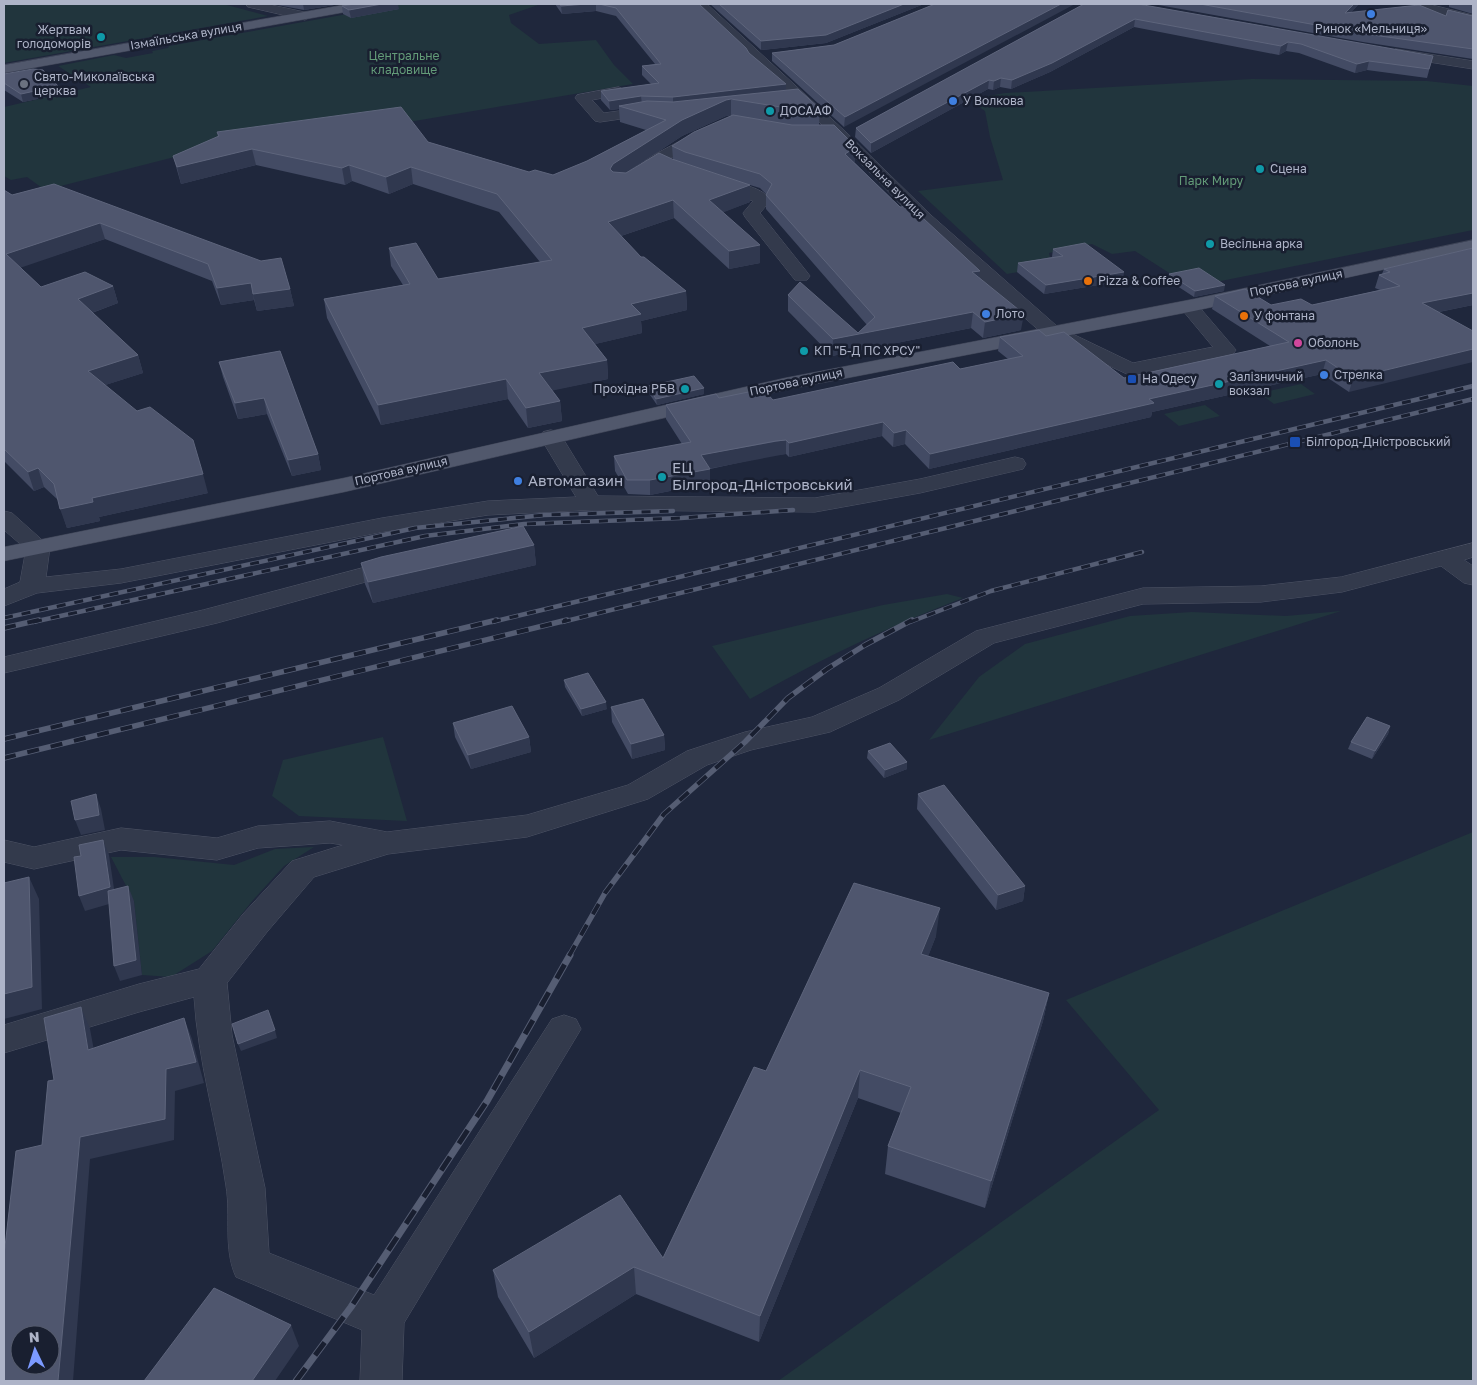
<svg xmlns="http://www.w3.org/2000/svg" width="1477" height="1385" viewBox="0 0 1477 1385" font-family="'Golos Text',sans-serif">
	<rect width="100%" height="100%" fill="#1f273c"/>
	<path fill="#21353d" d="M4 4H223L268 16 4 63Z
		M403 4H541L509 15 511 23 539 44 596 40 614 65 633 84 403 123 206 149 45 190 27 177 11 180 4 176V107L91 87 58 66 114 55 126 58 153 53 152 51 168 48 169 46Z
		M1252 79 1427 81 1473 86V230L1191 287 1135 251 1112 254 1092 244 1049 253 1052 266 1007 274 918 191 1003 180 990 137 985 111 976 105 982 97 1005 93Z
		M1301 384 1315 394 1274 404 1259 393Z
		M1205 405 1220 416 1179 426 1164 414Z
		M947 594 963 598C889 626 819 660 750 699L712 646 883 605Z
		M1341 611 929 740 979 677 1025 644 1130 616 1192 612 1286 616Z
		M383 737 407 821 299 816 272 796 283 760Z
		M1473 832V1381H778L1159 1110 1066 1000Z
		M314 847 284 866 253 900 212 951 171 977 142 975 134 901 111 857H155L234 865 275 849Z"/>
	<g fill="none" stroke-linecap="round" stroke-linejoin="round">
		<defs>
			<path id="minor" d="M246 4H267L309 13 311 16 305 20 248 7Z
				M694 4H707L847 133 932 216 1058 327 1133 363 1213 347 1179 306 1181 302H1195L1236 350 1233 354 1131 376 1044 335 920 224 837 139Z
				M1417 4H1428L1473 15V23L1418 9Z
				M1396 49 1473 61V69L1391 56 1389 53Z
				M619 87 626 91 624 94 592 100 604 113 655 106 662 110 655 114 600 122 595 121 575 98 577 95Z
				M705 128 710 130 713 133 710 136 662 163 639 180H627L625 177 650 157Z
				M716 178C732 182 762 186 771 200L760 213 807 272 810 276 807 280H795L745 217 743 213 753 201 710 186 708 183Z
				M551 430 559 432 598 496 815 498 920 479 1015 457 1023 459 1026 464 1023 469 920 493 815 512 591 510 488 515 382 532 121 583 37 593 4 606V589L20 582 26 549 4 530V511L12 513 50 547 46 577 121 569 382 518 488 501 576 497 540 437 543 432Z
				M1473 543V557L1464 560 1473 566V585L1464 583 1441 566 1342 592 1261 602 1143 604 994 643 899 700 830 732 751 750 707 765 648 799 527 837 388 854 314 877 267 932 227 983 232 1035 265 1188 269 1253 374 1295 552 1019 564 1015 576 1019 581 1029 404 1323 402 1381H360L362 1330 236 1277C223 1249 231 1216 226 1186 217 1123 198 1062 194 997L139 1012 4 1053V1025L139 984 199 969 243 914 292 861 343 845 330 843 258 848 217 860 121 850 34 869 4 862V840L34 847 121 828 217 838 258 826 330 821 387 832 527 815 628 785 687 751 745 732 812 717 879 688 976 631 1143 588 1261 586 1341 577Z
				M400 558 409 560 412 565 409 570 217 623 4 673V657L203 610Z"/>
			<path id="major" d="M349 4H374L368 8 4 73V65Z
				M1473 240V250L1194 311 785 390 344 492 4 561V547L344 478 785 378 1194 299Z"/>
		</defs>
		<use href="#minor" stroke="#4e5466" stroke-width="1"/>
		<use href="#major" stroke="#3d4355" stroke-width="1"/>
		<use href="#minor" fill="#333a4c" fill-rule="evenodd"/>
		<use href="#major" fill="#51586c" fill-rule="evenodd"/>
		<defs>
			<path id="rail-far2" d="M4 618 415 528 544 515 673 511
				M33 622 425 536 524 524 681 518 793 510
				M492 622 1473 386
				M562 622 1473 399
				M910 622 991 591 1142 552"/>
			<path id="rail-far1" d="M4 628 39 620
				M4 739 497 620
				M4 758 567 620
				M569 956 605 893 664 814 745 742 788 698 827 669 865 645 912 620"/>
			<path id="rail" d="M296 1381 351 1307 487 1101 570 955"/>
		</defs>
		<use href="#rail-far2" stroke="#555d73" stroke-width="4.5"/>
		<use href="#rail-far1" stroke="#555d73" stroke-width="5.5"/>
		<use href="#rail" stroke="#555d73" stroke-width="7"/>
		<use href="#rail-far2" stroke="#191f30" stroke-width="3" stroke-dasharray="9" stroke-linecap="butt"/>
		<use href="#rail-far1" stroke="#191f30" stroke-width="4" stroke-dasharray="12" stroke-linecap="butt"/>
		<use href="#rail" stroke="#191f30" stroke-width="5" stroke-dasharray="16" stroke-linecap="butt"/>
	</g>
	<path fill="#434b64" fill-rule="evenodd" d="M272 4H340L304 10Z
		M555 4H699L749 53 786 84V91L820 109 819 125 856 147 855 161 854 162 900 207 979 277 1021 330 983 338 971 328 832 356 788 311V295L858 333 867 325 766 209V194L760 188 750 185V202L723 212 760 263 729 269 674 218 621 236 641 257 686 291 687 310 641 321 642 333 595 344 607 360 608 379 552 390 560 401 562 421 528 428 508 399 381 425 327 318 324 299 403 285 391 266 389 248 438 279 540 262 499 212 413 184 389 194 352 181 345 185 256 165 181 184 173 156 218 137 217 132 428 142 529 172 553 175 587 161 646 130 620 122 619 109 610 110 601 100V91L651 84 642 75V66L655 64 616 16 596 11 562 14ZM732 115 672 146 673 159 626 173 682 136 726 116Z
		M710 4H924L826 43 761 50Z
		M935 4 844 127 772 61V53L834 45Z
		M1084 4 1433 56 1427 78 1367 70 1355 73 1299 53 1286 51 1279 55 1134 27 1050 72 1011 89 1000 87 993 90 988 89 871 153 855 137 856 128Z
		M1153 4H1359L1351 12 1446 16H1473V59L1363 42Z
		M1449 4H1473V14L1449 7Z
		M342 6 399 9 351 18 343 14Z
		M4 74 61 94 23 102 4 90Z
		M54 184 290 289 294 306 257 311 254 300 221 305 212 281 105 239 20 267 41 287 113 286 118 303 92 313 138 355 143 373 105 385 208 493 99 517 100 521 67 528 58 500 44 487 34 491 4 461V190L12 195Z
		M1473 248V305L1439 312 1349 392 1322 374 1152 412 1151 417 929 469 905 444 893 447 882 436 789 457 786 454 775 455 710 469V483L650 495 628 494 615 471 614 456 682 444 666 419V405L719 398 773 400 960 369 1008 359 998 351 1000 337 1046 336 1124 378 1270 346 1212 309 1215 296 1271 305H1312L1380 290 1375 288 1379 275 1382 274 1384 269Z
		M1053 249 1123 281 1044 294 1017 272 1018 263 1052 257Z
		M1169 274 1224 291 1194 297 1168 280Z
		M280 351 318 454 321 470 292 476 267 414 238 419 223 377 219 362Z
		M648 386 704 388V394L657 405 648 392Z
		M534 545 536 565 373 603 365 584 361 563Z
		M564 680 607 709 582 716 565 687Z
		M611 707 664 735 665 750 632 759 612 722Z
		M453 723 529 737 531 752 471 769 455 737Z
		M1390 726 1388 734 1372 759 1348 749 1351 742Z
		M868 751 907 762V769L884 778 867 758Z
		M918 794 1025 886 1023 901 996 910 917 809Z
		M936 936 928 956 1049 993 1043 1021 985 1208 885 1174 888 1146 901 1113 858 1098 759 1342 636 1294 534 1358 498 1297 493 1270 663 1258 766 1071Z"/>
	<path fill="#30384f" d="M303 4H340L304 10Z
		M382 4H398L399 9 351 18 349 10Z
		M587 4H596V11L562 14 561 6Z
		M904 4H924L826 43 761 50V41Z
		M1061 4H1075L844 127 845 117Z
		M1354 4H1359L1343 21 1345 13Z
		M1135 19 1134 27 1050 72 1011 89 1012 80Z
		M1288 42 1286 51 1279 55 1281 46Z
		M1369 61 1367 70 1355 73 1357 64Z
		M1001 78 1000 87 993 90 994 81Z
		M989 80 988 89 871 153V143Z
		M786 84V94L731 100V115L726 116 682 136 613 181 610 169 613 164 682 120 726 100 673 106V97Z
		M58 86 61 94 23 102 21 94Z
		M641 96 642 105 619 106V109L610 110 609 101Z
		M856 147 855 161 844 167 845 154Z
		M252 149 256 165 181 184 177 167Z
		M349 165 352 181 345 185 342 168Z
		M411 167 413 184 389 194 386 177Z
		M750 185V202L709 218V200Z
		M673 200 674 218 609 240 608 222Z
		M100 223 105 239 11 271 6 254Z
		M760 245V263L729 269V251Z
		M980 271 978 286 972 272Z
		M1124 272 1123 281 1044 294 1046 285Z
		M251 283 254 300 221 305 217 288Z
		M1225 285 1224 291 1194 297 1195 291Z
		M113 286 118 303 83 316 78 299Z
		M290 289 294 306 257 311 253 294Z
		M686 291 687 310 641 321 642 333 583 347 582 328 631 304Z
		M1473 293V305L1418 316 1422 303Z
		M973 312 971 328 832 356 833 339Z
		M1024 314 1021 330 983 338 985 322Z
		M1473 349V362L1349 392 1353 378Z
		M138 355 143 373 93 389 88 371Z
		M607 360 608 379 541 393 539 373Z
		M1326 360 1322 374 1152 412 1151 417 929 469 930 454 1149 399Z
		M506 379 508 399 381 425 378 405Z
		M704 388V394L657 405 656 399Z
		M264 398 267 414 238 419 235 403Z
		M560 401 562 421 528 428 526 408Z
		M883 422 882 436 789 457V443Z
		M906 430 905 444 893 447 894 433Z
		M786 440V454L702 470 701 455Z
		M318 454 321 470 292 476 288 460Z
		M38 468 44 487 34 491 28 472Z
		M710 469V483L650 495V480Z
		M203 474 208 493 99 517 100 521 67 528 60 509 92 498Z
		M534 545 536 565 373 603 368 582Z
		M606 702 607 709 582 716 581 709Z
		M1390 726 1388 734 1372 759 1375 751Z
		M664 735 665 750 632 759 631 744Z
		M529 737 531 752 471 769 468 755Z
		M907 762V769L884 778 885 770Z
		M96 794 101 809 105 830 81 835 75 820Z
		M103 840 109 855 116 902 85 911 79 896Z
		M29 877 39 899 42 1009 4 1019V994Z
		M128 886 134 901 142 975 120 981 114 966Z
		M1025 886 1023 901 996 910 998 895Z
		M940 908 936 936 918 983 921 954Z
		M1049 993 1043 1021 985 1208 991 1181Z
		M81 1007 90 1029 98 1072 88 1050Z
		M184 1018 192 1039 204 1083 175 1091 174 1140 90 1159 73 1381H58L80 1137 166 1069Z
		M275 1030 277 1038 241 1051 238 1044Z
		M860 1070 858 1098 759 1342 760 1316Z
		M634 1267 636 1294 534 1358 529 1332Z
		M291 1325 299 1346 275 1381H252Z"/>
	<path fill="#4f566e" stroke="#5e657c" fill-rule="evenodd" d="M355 4H382L349 10 342 6Z
		M560 4H587L561 6Z
		M599 4H699L746 48 749 53 786 84 673 97 641 96 609 101 601 91 659 83 642 66 661 64 616 8Z
		M719 4H904L826 35 761 41Z
		M935 4H1061L845 117 772 53 834 45Z
		M1084 4H1138L1433 56 1429 69 1369 61 1357 64 1301 44 1288 42 1281 46 1135 19 1052 63 1012 80 1001 78 994 81 989 80 871 143 856 128Z
		M1200 4H1354L1345 13 1419 5 1446 16 1448 10 1473 16V49L1366 34Z
		M33 69 43 70 58 86 21 94 4 83V74Z
		M798 89 820 109H793L731 99 726 100 682 120 613 164 610 169 613 172 626 173 659 153 672 159 750 185 709 200 760 245 729 251 673 200 608 222 641 257H644L686 291 631 304 641 314 582 328 607 360 539 373 560 401 526 408 506 379 378 405 324 299 410 284 389 248 416 243 438 279 552 260 497 194 411 167 386 177 349 165 342 168 252 149 177 167 173 156 219 136 217 132 401 107 428 142 529 172 535 170 553 175 587 161 666 120 619 106 647 101 673 102Z
		M733 115 792 125H834L856 147 845 154 900 207 910 206 980 271 972 272 1024 314 985 322 973 312 833 339 788 295 800 282 858 333 875 317 766 195 772 184 760 174 685 152 672 146 694 132Z
		M54 184 261 261 281 258 290 289 253 294 251 283 217 288 208 264 100 223 6 254 41 287 85 272 113 286 78 299 138 355 88 371 137 411 150 407 193 440 203 474 92 498 93 502 60 509 54 484 38 468 28 472 4 449V190L12 195Z
		M1085 243 1124 272 1046 285 1018 263 1063 256 1053 249Z
		M1473 248V293L1422 303 1473 331V349L1353 378 1326 360 1149 399 1154 403 930 454 906 430 894 433 883 422 789 443 786 440 776 441 701 455 710 469 650 480H627L614 456 691 442 666 405 716 394 719 398 763 389 773 400 953 362 960 369 1023 356 1000 337 1039 330 1046 336 1064 332 1124 378 1289 342 1215 296 1245 289 1271 305 1301 299 1312 305 1400 286 1379 275 1390 272 1384 269Z
		M1199 268 1225 285 1195 291 1169 274Z
		M280 351 318 454 288 460 264 398 235 403 219 362Z
		M694 376 704 388 656 399 648 386Z
		M523 526 534 545 368 582 361 563 381 557Z
		M588 673 606 702 581 709 564 680Z
		M643 699 664 735 631 744 611 707Z
		M512 706 529 737 468 755 453 723Z
		M1367 717 1390 726 1375 751 1351 742Z
		M890 743 907 762 885 770 868 751Z
		M944 785 1025 886 998 895 918 794Z
		M96 794 99 815 75 820 71 801Z
		M103 840 110 887 79 896 74 857 81 856 79 845Z
		M29 877 32 987 4 994V883Z
		M854 883 940 908 921 954 1049 993 991 1181 888 1146 911 1087 860 1070 760 1316 634 1267 529 1332 493 1270 620 1195 663 1258 754 1067 766 1071Z
		M128 886 136 960 114 966 108 891Z
		M81 1007 88 1050 184 1018 196 1062 166 1069 165 1119 80 1137 58 1381H4V1255L16 1151 42 1145 48 1081 54 1080 44 1018ZM20 1335H50V1365H20Z
		M268 1010 275 1030 238 1044 232 1024Z
		M214 1288 291 1325 252 1381H144Z"/>
	<g fill="#3f7fe0" stroke="#191f30" stroke-width="2">
		<circle cx="1371" cy="14" r="5"/>
		<circle cx="953" cy="101" r="5"/>
		<circle cx="986" cy="314" r="5"/>
		<circle cx="1324" cy="375" r="5"/>
		<circle cx="518" cy="481" r="5"/>
	</g>
	<g fill="#0f9aa8" stroke="#191f30" stroke-width="2">
		<circle cx="101" cy="37" r="5"/>
		<circle cx="770" cy="111" r="5"/>
		<circle cx="1260" cy="169" r="5"/>
		<circle cx="1210" cy="244" r="5"/>
		<circle cx="804" cy="351" r="5"/>
		<circle cx="1219" cy="384" r="5"/>
		<circle cx="685" cy="389" r="5"/>
		<circle cx="662" cy="477" r="5"/>
	</g>
	<circle fill="#6b7280" stroke="#191f30" stroke-width="2" cx="24" cy="84" r="5"/>
	<g fill="#e8710a" stroke="#191f30" stroke-width="2">
		<circle cx="1088" cy="281" r="5"/>
		<circle cx="1244" cy="316" r="5"/>
	</g>
	<circle fill="#d1479c" stroke="#191f30" stroke-width="2" cx="1298" cy="343" r="5"/>
	<g fill="#1a4fb4" stroke="#191f30" stroke-width="2">
		<rect x="1127" y="374" width="10" height="10" rx="2.5"/>
		<rect x="1289" y="436" width="12" height="12" rx="2.5"/>
	</g>
	<g text-anchor="middle" stroke-width="5" stroke-linejoin="round" paint-order="stroke">
		<g font-size="12" fill="#aeb4c8" stroke="#191f30" text-anchor="start">
			<text x="1371" y="33" text-anchor="middle">Ринок «Мельниця»</text>
			<text x="91" y="34" text-anchor="end">Жертвам<tspan x="91" dy="14">голодоморів</tspan></text>
			<text x="34" y="81">Свято-Миколаївська<tspan x="34" dy="14">церква</tspan></text>
			<text x="963" y="105">У Волкова</text>
			<text x="780" y="115">ДОСААФ</text>
			<text x="1270" y="173">Сцена</text>
			<text x="1220" y="248">Весільна арка</text>
			<text x="1098" y="285">Pizza &amp; Coffee</text>
			<text x="996" y="318">Лото</text>
			<text x="1254" y="320">У фонтана</text>
			<text x="1308" y="347">Оболонь</text>
			<text x="814" y="355">КП "Б-Д ПС ХРСУ"</text>
			<text x="1334" y="379">Стрелка</text>
			<text x="1229" y="381">Залізничний<tspan x="1229" dy="14">вокзал</tspan></text>
			<text x="1142" y="383">На Одесу</text>
			<text x="675" y="393" text-anchor="end">Прохідна РБВ</text>
			<text x="1306" y="446">Білгород-Дністровський</text>
		</g>
		<g font-size="12" fill="#aeb4c8" stroke="#191f30">
			<text transform="translate(186 36) rotate(-10)" y="4">Ізмаїльська вулиця</text>
			<text transform="translate(885 179) rotate(45)" y="4">Вокзальна вулиця</text>
			<text transform="translate(1296 283) rotate(-12)" y="4">Портова вулиця</text>
			<text transform="translate(796 382) rotate(-12)" y="4">Портова вулиця</text>
			<text transform="translate(401 471) rotate(-13)" y="4">Портова вулиця</text>
		</g>
		<g font-size="12" fill="#639b78" stroke="#191f30">
			<text x="404" y="60">Центральне<tspan x="404" dy="14">кладовище</tspan></text>
			<text x="1211" y="185">Парк Миру</text>
		</g>
		<g font-size="15" fill="#aeb4c8" stroke="#191f30" text-anchor="start">
			<text x="672" y="473">ЕЦ<tspan x="672" dy="17">Білгород-Дністровський</tspan></text>
			<text x="528" y="486">Автомагазин</text>
		</g>
	</g>
	<rect width="1477" height="1385" fill="none" stroke="#aeb4c8" stroke-width="10"/>
	<g transform="translate(35 1350) rotate(356)"><circle r="24" fill="#191f30" stroke="#555b6d"/>
	<path d="M0-4L9 19L0 12L-9 19Z" fill="#7c9aff"/>
	<text y="-8" font-size="14" font-weight="bold" text-anchor="middle" fill="#aeb4c8">N</text>
	</g>
</svg>
